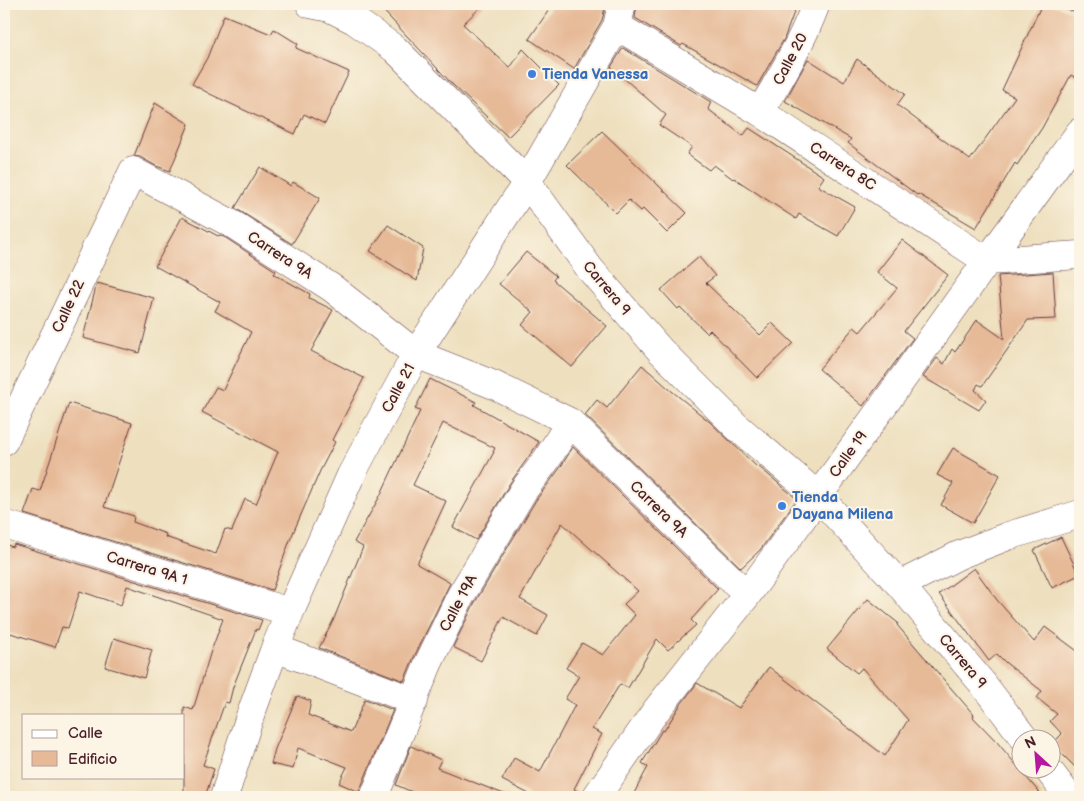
<svg xmlns="http://www.w3.org/2000/svg" width="1084" height="801" viewBox="0 0 1084 801" font-family="'Balsamiq Sans',sans-serif">
	<rect width="100%" height="100%" fill="#fcf5e5"/>
	<filter id="ink" filterUnits="userSpaceOnUse"><feTurbulence type="fractalNoise" baseFrequency=".02" numOctaves="2"/><feDisplacementMap in="SourceGraphic" scale="10" xChannelSelector="R" yChannelSelector="G"/><feConvolveMatrix kernelMatrix="1 2 1 2 8 2 1 2 1" color-interpolation-filters="sRGB"/></filter>
	<filter id="wash" filterUnits="userSpaceOnUse"><feTurbulence type="fractalNoise" baseFrequency=".0096" numOctaves="4" result="noise"/><feDisplacementMap in="SourceGraphic" scale="20" xChannelSelector="R" yChannelSelector="G"/><feGaussianBlur stdDeviation="1.12" result="paint"/><feColorMatrix in="noise" values="0 0 0 0 0 0 0 0 0 0 0 0 0 0 0 0 0 1.4 0 .05"/><feComposite in="paint" operator="in"/></filter>
	<g filter="url(#wash)">
		<rect width="100%" height="100%" fill="#eee0bf"/>
		<g id="blocks">
			<path fill="#e6b997" d="M377 4H484L463 24 510 68 523 49 559 85 508 137 453 85Z
				M553 4H606L602 20 574 69 529 39Z
				M637 4H797L784 39 757 86 683 44 681 46 635 18Z
				M1042 4H1049L1080 14V80L1071 75 1042 128 1017 165 1015 163 976 228 918 194 917 195 848 143 851 139 785 101 808 59 844 82 857 59 905 94 897 105 970 160 1015 97 1002 90Z
				M224 15 271 34 274 29 298 44 296 48 349 72 325 124 304 114 295 134 210 94 192 84 207 58Z
				M623 48 711 102 708 109 743 136 749 128 824 177 818 186 855 207 838 236 799 214 796 219 734 178 733 179 714 165 709 170 687 154 692 147 659 125 666 115 611 67Z
				M155 103 189 124 170 171 156 166 140 157 134 156Z
				M602 131 687 213 667 233 643 209 641 211 629 200 616 213 567 165Z
				M260 167 291 186 293 182 320 198 292 244 235 208Z
				M182 217 218 236 219 235 226 238 276 271 274 274 310 294 309 298 333 310 311 351 364 378 332 440 335 442 320 471 290 540 272 590 24 514 33 489 40 491 69 403 132 423 104 507 134 516 133 522 166 534 165 537 216 554 225 529 232 531 245 499 256 504 278 452 202 412 216 387 223 390 251 332 215 311 220 302 155 266Z
				M388 225 423 248 417 281 370 251Z
				M902 240 948 275 904 331 913 338 863 406 819 369 854 327 860 332 897 288 877 272Z
				M526 252 556 276 553 280 607 326 572 367 522 325 533 312 499 284Z
				M699 257 715 276 706 283 760 335 772 323 793 343 757 378 710 330 707 333 680 307 678 309 661 290Z
				M1053 272 1056 319 1028 320 982 386 978 384 975 390 986 400 979 410 923 377 937 358 944 364 952 349 955 352 977 320 1004 339 998 276Z
				M97 283 154 298 140 353 83 338Z
				M642 365 668 388 710 422 757 467 758 466 797 499 760 550 741 568 585 415 597 400 607 408Z
				M430 379 476 402 474 405 539 442 510 483 476 540 453 527 494 452H493L495 448 443 423 413 485 446 501 417 564 450 583 414 657 404 681 319 648 333 621 363 547 354 542 380 496 420 411 415 409Z
				M573 447 718 589 691 620 696 625 668 650 657 639 628 688 620 684 592 729 602 734 574 789 581 793V797H527L529 794 502 780 514 758 540 772 575 705 565 699 579 676 566 668 582 643 603 655 635 615 624 604 638 591 562 523 520 599 548 615 537 636 503 617 481 661 453 647 474 604 536 500 560 468Z
				M953 448 1000 475 973 523 941 505 953 483 937 475Z
				M1061 537 1079 575 1052 588 1034 550Z
				M4 544 13 547 14 544 262 620 258 630 256 629 233 687 229 703 225 702 203 765 214 769 205 797H184V707L193 710 210 654 223 619 127 586 121 605 80 591 68 628 62 627 55 647 4 631Z
				M974 568 997 600 1034 642 1045 627 1080 653V772L1052 744 1062 734 1050 721 1057 714 1037 698 1042 691 1006 663 997 654 989 661 939 594Z
				M868 599 898 623 897 625 974 715 973 717 997 742 1043 797H632L648 767 642 763 662 730 664 731 679 707 697 683 739 708 769 667 885 756 908 720 862 668 857 673 827 649Z
				M114 638 152 650 144 678 105 667Z
				M297 696 311 701 308 715 351 732 365 699 393 710 359 792 339 783 347 767 298 748 293 769 271 764 275 749Z
				M411 746 441 760 437 768 509 796 508 797H424L396 785Z"/>
		</g>
	</g>
	<g filter="url(#ink)">
		<use href="#blocks" fill-opacity="0" stroke="#633c41" stroke-width="1"/>
		<g fill="none" stroke-linecap="round" stroke-linejoin="round">
			<defs>
				<path id="minor" d="M310 4 330 8 354 20 395 49 527 182 590 269 660 350 736 426 818 496 900 585 983 684 1024 738
					M617 26 760 112 987 261 1080 255
					M760 112C781 77 802 42 816 4
					M4 441 133 171 234 225 332 288 416 354 494 385 570 422 747 595
					M4 524 290 612
					M900 585 959 555 1008 536 1080 514
					M275 648 414 701
					M1047 768 1069 797
					M224 797 249 719 275 648 290 612 351 475 416 354 527 182 617 26 622 4
					M374 797 428 664 460 597 523 491 547 459 570 422
					M596 797 655 712 747 595 1080 132"/>
			</defs>
			<use href="#minor" stroke="#633c41" stroke-width="29"/>
			<use href="#minor" stroke="#fff" stroke-width="28"/>
		</g>
	</g>
	<g fill="#3f7fe0" stroke="#fcf5e5" stroke-width="2">
		<circle cx="532" cy="74" r="5"/>
		<circle cx="782" cy="506" r="5"/>
	</g>
	<g text-anchor="middle" stroke-width="4" stroke-linejoin="round" paint-order="stroke">
		<g font-size="15" fill="#4a1f2b" stroke="#fcf5e5">
			<text transform="translate(790 59) rotate(-62)" y="5">Calle 20</text>
			<text transform="translate(843 166) rotate(33)" y="5">Carrera 8C</text>
			<text transform="translate(280 255) rotate(33)" y="5">Carrera 9A</text>
			<text transform="translate(607 288) rotate(50)" y="5">Carrera 9</text>
			<text transform="translate(68 306) rotate(-65)" y="5">Calle 22</text>
			<text transform="translate(398 388) rotate(-62)" y="5">Calle 21</text>
			<text transform="translate(848 454) rotate(-54)" y="5">Calle 19</text>
			<text transform="translate(659 509) rotate(44)" y="5">Carrera 9A</text>
			<text transform="translate(147 568) rotate(17)" y="5">Carrera 9A 1</text>
			<text transform="translate(458 603) rotate(-62)" y="5">Calle 19A</text>
			<text transform="translate(963 661) rotate(50)" y="5">Carrera 9</text>
		</g>
		<g font-size="15" font-weight="bold" fill="#366cbe" stroke="#fcf5e5" text-anchor="start">
			<text x="542" y="79">Tienda Vanessa</text>
			<text x="792" y="502">Tienda<tspan x="792" dy="17">Dayana Milena</tspan></text>
		</g>
	</g>
	<rect width="1084" height="801" fill="none" stroke="#fcf5e5" stroke-width="20"/>
	<rect x="22" y="714" width="162" height="65" fill="#fcf5e5" stroke="#b59f9b"/>
	<rect x="32" y="730" width="25" height="8" fill="#ffffff" stroke="#b59f9b"/>
	<text x="68" y="738" font-size="15" fill="#4a1f2b">Calle</text>
	<rect x="32" y="751" width="25" height="15" fill="#e6b997" stroke="#b59f9b"/>
	<text x="68" y="764" font-size="15" fill="#4a1f2b">Edificio</text>
	<g transform="translate(1036 754) rotate(334)"><circle r="24" fill="#fcf5e5" stroke="#b59f9b"/>
	<path d="M0-4L9 19L0 12L-9 19Z" fill="#b5179e"/>
	<text y="-8" font-size="14" font-weight="bold" text-anchor="middle" fill="#4a1f2b">N</text>
	</g>
</svg>
